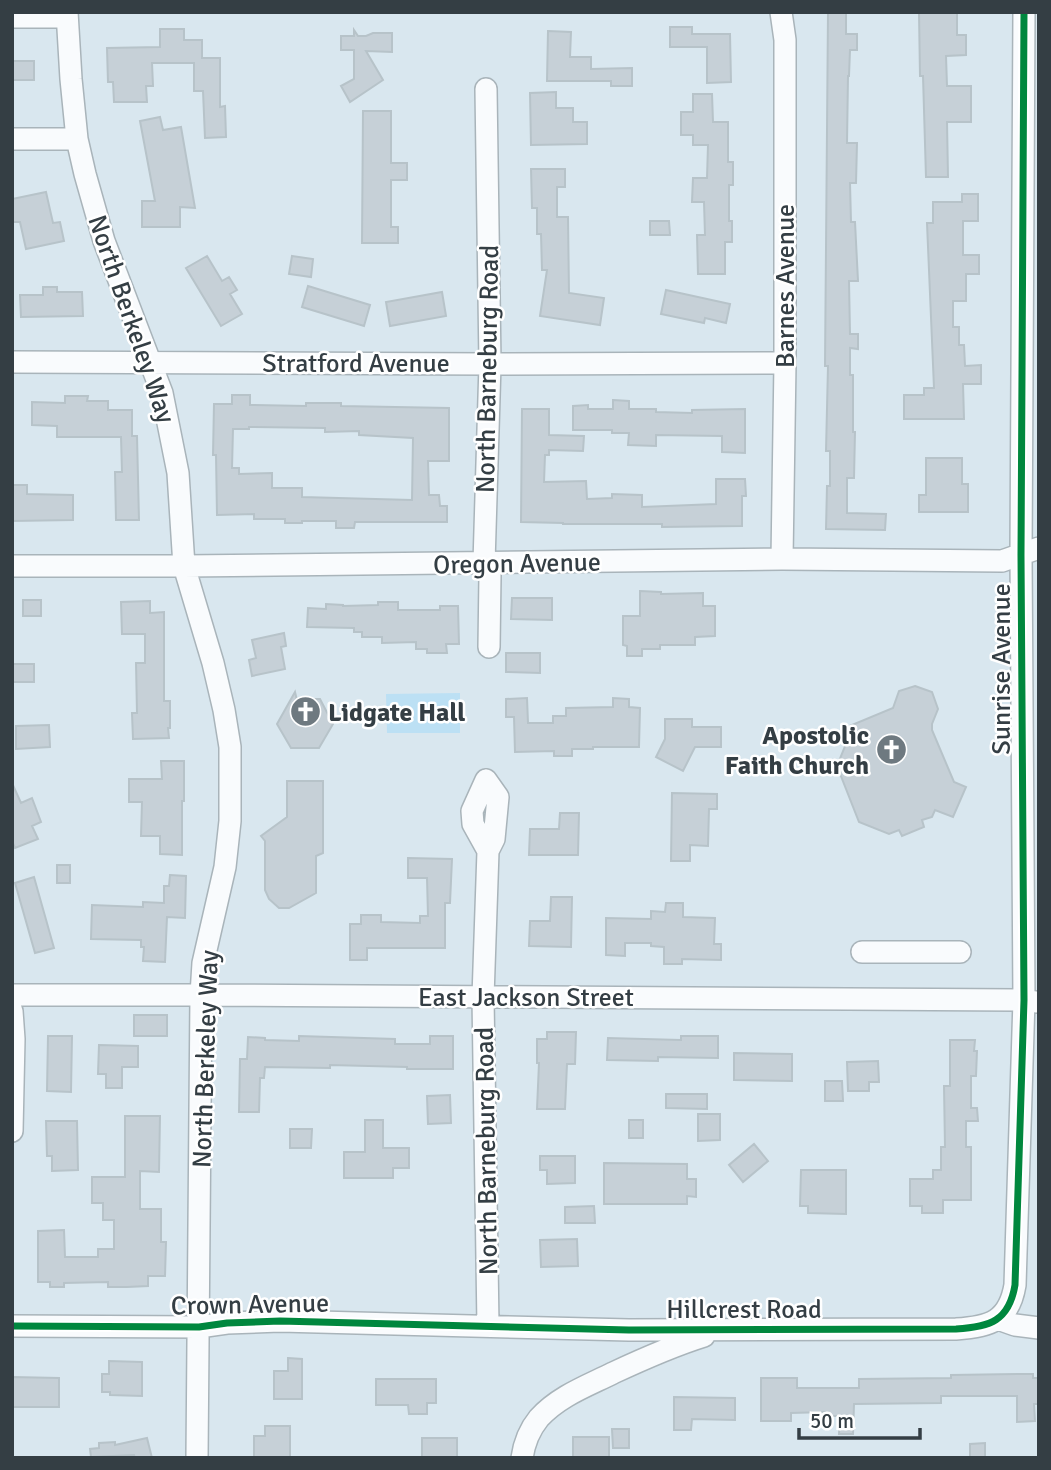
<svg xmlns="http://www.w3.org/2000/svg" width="1051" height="1470" viewBox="0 0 1051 1470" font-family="Signika,sans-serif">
	<rect width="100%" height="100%" fill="#d9e7ef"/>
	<path fill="#bce0f4" d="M460 693V733H387L386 694Z"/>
	<path fill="#c6d0d7" stroke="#b7c3c9" stroke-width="2" fill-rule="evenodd" d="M828 12H846V34H857V50H850L849 76H848L847 143H857L856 183H850L851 222H855L858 281H849L850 334H858V349L850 348V375H853V432H855L854 478H847V513L886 514 885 530 826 529 827 486H830V451H826L828 366H825Z
		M919 12H957V35H966V55L946 56 947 86H971V122H947L948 177H926L923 76H920Z
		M670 27H692V34H730L731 82 707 83V47H670Z
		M160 29H184V40H202V58H220V107L225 106 226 137 205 138 203 91H194V63H152L153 86H146L147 102H114L113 82H108L107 48 160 47Z
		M354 30 358 36H366L373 33H392V52L366 51 383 80 350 102 341 86 354 79V50H341V36H354Z
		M548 31 571 32 570 57H591V69L632 68V86H611V81H547Z
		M12 61H34V80H12Z
		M556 92V108H573V122H587V144L531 145 530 93Z
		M693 94H712L713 122H728V162H733V185H729V221H732V242H725V274H698L697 235H705L704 202H692L693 178H707L708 145H693V135H681V112H693Z
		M363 111H391V163H407V180H391V227H398V243H362Z
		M160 117 163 130 181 127 195 208 180 207V227H142V201H155L140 121Z
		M531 169H565V187H557V217H568L569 293 604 298 600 325 540 316 547 270H542L541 234H537V208H532Z
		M46 192 53 223 60 222 64 241 26 249 20 222H12V199Z
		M962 194H978V221H963V255H979V274H966V301H953V327H959V345H964L965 366 981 365V384H963L964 419H904V395H924V388H934L927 223H933V202H962Z
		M650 221H669L670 235H650Z
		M207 256 222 281 229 277 237 290 230 294 242 314 221 326 186 268Z
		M292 256 313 259 311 277 289 274Z
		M308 286 370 305 364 326 302 307Z
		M43 287H57V292H82L83 316 21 317 20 295H43Z
		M666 290 730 304 726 323 705 318 704 323 661 314Z
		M442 292 446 316 390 326 386 302Z
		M232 395H250V405L306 406V403H341V406L449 408V461H428L429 495H439L440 506H447V522H355L354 528H336V521H302V523H285V519H254V514L217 515 216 455H213L214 404H232ZM249 427 325 428V432L359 431V435L413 438 412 500 302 497V488H272V473L239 474V468H232L233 429H249Z
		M65 396H88L87 401H108V410H132V436H137L139 520H116L115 472H122L121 437H57V426L32 425V402L65 403Z
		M613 400 629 401V409H656V412L692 413V410L745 409V453L722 452V436L656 435V446L628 445 629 433H612V430H573V406L588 405V409H613Z
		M522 409H549V435L584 436 583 451 549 450V455H545L544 482 586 481 587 499 612 498V494L642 495V507L716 504V479H745L746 496H742V526L662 527V524H563V523L521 522Z
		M926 458H962V484H968V512H919V495H926Z
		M12 485H27V494L73 495V520L12 521Z
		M640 591 661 592V594L703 593V606H715V636L695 637V645H660V649H642V656H627V646L623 645V616H640Z
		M512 598H552V620L511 619Z
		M23 600H41V616H23Z
		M150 601V613L164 612V701H170V728H168L169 738 133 739 132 713H137L136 663H145V634H122L121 602Z
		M378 602H398V610H440V606H458L459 644H446L447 653H427V649H416V642L382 643V637H362V632H354V628L307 627 308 608 326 609V604L343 605V606L378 605Z
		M284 633 286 646 281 647 285 669 252 676 249 660 256 658 252 640Z
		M506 653H540V673L506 672Z
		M12 664H34V682H12Z
		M915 686 932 692 938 709 932 724V730L954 782 966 787 953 817 935 810 932 817 922 820 924 827 902 836 899 830 889 834 859 822 837 766 850 734 847 727 893 708 899 691Z
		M295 692 300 713H304L305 699H320L333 724 319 748H291L277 724Z
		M527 698 528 723H553V716H566V708L613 707V698L629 699V707L640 708 639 747H593V749H572V756H554V751L515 752 514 717H506V699Z
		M665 719H692V727H721V747H695L683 771 656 757 665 739Z
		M49 725 50 747 16 749V726Z
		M161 761H184V801H182V855L160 854V836H141L142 802H129V779H162Z
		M287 781H323V853L316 856V893L289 908H279L269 899 265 890V841L261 836 287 817Z
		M12 783 21 803 32 798 41 822 32 826 38 839 15 848 12 841Z
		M672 793 717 794V809H709L708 846 690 845V861H671Z
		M560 813H579L578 855H529L530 829H559Z
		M408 858 452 859 450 903H445V948H367V960H350V924H361V915H381V922L420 923V916H428L427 878H408Z
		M57 865H70V883H57Z
		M170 875 186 876 185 918 167 917 165 962 143 961 144 947H141V940L91 939 92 905 143 907V902L164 903V886H169Z
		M34 877 54 948 35 953 15 883Z
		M551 897H572L571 947 529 946 530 921H550Z
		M666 903H683V917L715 918 714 944H721V960L682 959V964H664V947L651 946V943H625V956L606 955V918L651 919V911L665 912Z
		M134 1015H167V1036H134Z
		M547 1032H576L575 1064H567L565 1109H537L539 1063H537V1039H547Z
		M48 1036H72L71 1092 47 1091Z
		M299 1036 395 1039V1044H430V1036H453V1069H407V1067L330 1065V1068L265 1067 264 1078H260L259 1112H239L240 1059H247L248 1037 265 1038V1040L299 1041Z
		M681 1036H718V1058L658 1057V1061L607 1060 608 1038 681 1040Z
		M950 1040H975L974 1051H977L976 1076H971V1108H977L978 1121H966V1147H971V1200H943V1213H922V1206H910V1179H933V1170H941V1147H945L944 1086H950Z
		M99 1045 138 1046V1067H122V1088H106V1074H98Z
		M734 1053 792 1054V1081L734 1080Z
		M878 1061 879 1082H869V1091H848L847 1062Z
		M825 1081H842L843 1101H825Z
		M666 1094H707V1109L666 1108Z
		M450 1095 451 1123 428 1124 427 1096Z
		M698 1114H720V1140L698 1141Z
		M125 1116H160L159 1172 140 1171V1209H161V1242H166L165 1276H148V1286L127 1287H108V1282L64 1283V1287H50V1282H38V1231L64 1230 65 1257H98V1249H114V1220H103V1203H92V1177H125Z
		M365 1120H383V1148H409V1168H393V1178H344V1152H365Z
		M629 1120H643V1138H629Z
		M46 1121H77L78 1170 52 1171V1156H47Z
		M290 1129H312L311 1148H290Z
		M754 1144 768 1161 743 1182 729 1165Z
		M540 1156H575V1183L547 1184V1170H540Z
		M604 1163 687 1164V1179H696V1197L687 1196V1204H604Z
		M801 1170H846V1214L808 1213V1206H800Z
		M594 1206 595 1223H565V1207Z
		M577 1239 578 1266 541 1267 540 1240Z
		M288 1358 302 1359V1399H274V1371H288Z
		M109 1361 142 1362V1396L110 1395V1392H102V1374H109Z
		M1017 1374H1033V1378H1039V1404H1034L1035 1421 1017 1422V1396H941V1403L854 1404 853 1434H839L840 1416H825V1412L791 1413V1421H761V1378H797V1388H859V1379L951 1378V1375Z
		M12 1377 59 1378V1407H12Z
		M376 1379H436V1403H427V1414H409L408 1405H376Z
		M674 1397 735 1398V1420L692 1419 691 1430H674Z
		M265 1426H290V1458H254V1436H265Z
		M612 1429H629V1448H613Z
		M573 1437H609V1458H573Z
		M147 1438 152 1458H135L134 1455 91 1457 90 1449 99 1448V1443L115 1442V1445Z
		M422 1438H457V1458H422Z
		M985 1443V1458H970V1444Z"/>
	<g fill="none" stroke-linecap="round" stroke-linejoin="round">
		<defs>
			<path id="minor" d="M67 12 71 79 77 139 85 174 104 241 162 393 178 473 184 566 213 663 224 710 230 747V821L225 867 203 963 201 995 197 1458
				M781 12 785 40V363L782 559
				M12 17H67
				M486 89 490 364 484 563 490 575 489 647
				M12 139H77
				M12 362 490 364 785 363
				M12 566H184L782 559 1002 561 1039 548
				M486 780 498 797 494 839 488 851 483 997 488 1326
				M486 780 472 811 473 824 488 851
				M862 952H960
				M12 995H201L1024 1000 1036 1002
				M12 1011 14 1039 12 1131
				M998 1319 1015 1325 1039 1328
				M12 1326 199 1327 227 1323 280 1321 629 1330 956 1329C990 1327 1009 1321 1015 1285L1024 1000 1021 555 1024 12
				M522 1458C524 1444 530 1429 539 1418 559 1396 587 1386 613 1373 643 1359 672 1346 704 1336"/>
		</defs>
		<use href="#minor" stroke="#a9b4ba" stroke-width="24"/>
		<use href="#minor" stroke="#f9fbfd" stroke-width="21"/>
		<defs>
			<path id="cycleway" d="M12 1326 199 1327 227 1323 280 1321 629 1330 956 1329C990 1327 1009 1321 1015 1285L1024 1000 1021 555 1024 12"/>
		</defs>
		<use href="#cycleway" stroke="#fff" stroke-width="11"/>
		<use href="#cycleway" stroke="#00873e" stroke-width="7"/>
	</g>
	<defs>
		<symbol id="church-disc" viewBox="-11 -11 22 22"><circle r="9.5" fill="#6e7980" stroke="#fff"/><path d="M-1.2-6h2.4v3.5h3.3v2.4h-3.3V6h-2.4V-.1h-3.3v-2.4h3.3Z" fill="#fff"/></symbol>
	</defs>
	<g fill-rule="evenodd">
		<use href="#church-disc" x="288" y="694" width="35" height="35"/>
		<use href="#church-disc" x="874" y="732" width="35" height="35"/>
	</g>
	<g text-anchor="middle" stroke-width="5" stroke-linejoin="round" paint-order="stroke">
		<g font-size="26" fill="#343e44" stroke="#fff">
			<text transform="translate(785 286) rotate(-90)" y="9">Barnes Avenue</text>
			<text transform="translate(132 319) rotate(71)" y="9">North Berkeley Way</text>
			<text x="356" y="372">Stratford Avenue</text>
			<text transform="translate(487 369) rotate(-89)" y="9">North Barneburg Road</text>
			<text transform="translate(517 563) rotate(-1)" y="9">Oregon Avenue</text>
			<text transform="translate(1001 669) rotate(-90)" y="9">Sunrise Avenue</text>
			<text x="526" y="1006">East Jackson Street</text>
			<text transform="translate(205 1059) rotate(-88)" y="9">North Berkeley Way</text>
			<text transform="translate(486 1151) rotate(-91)" y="9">North Barneburg Road</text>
			<text transform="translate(250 1304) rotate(-1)" y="9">Crown Avenue</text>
			<text x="744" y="1318">Hillcrest Road</text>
		</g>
		<g font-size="26" font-weight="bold" fill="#343e44" stroke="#fff" text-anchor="start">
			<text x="328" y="721">Lidgate Hall</text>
			<text x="869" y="744" text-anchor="end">Apostolic<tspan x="869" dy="30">Faith Church</tspan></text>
		</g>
	</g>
	<rect width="1051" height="1470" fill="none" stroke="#343e44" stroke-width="28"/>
	<path d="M799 1428v10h121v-10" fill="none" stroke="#343e44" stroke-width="3.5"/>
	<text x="810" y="1428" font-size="21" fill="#343e44" stroke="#ffffff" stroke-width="5" paint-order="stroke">50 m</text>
</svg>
